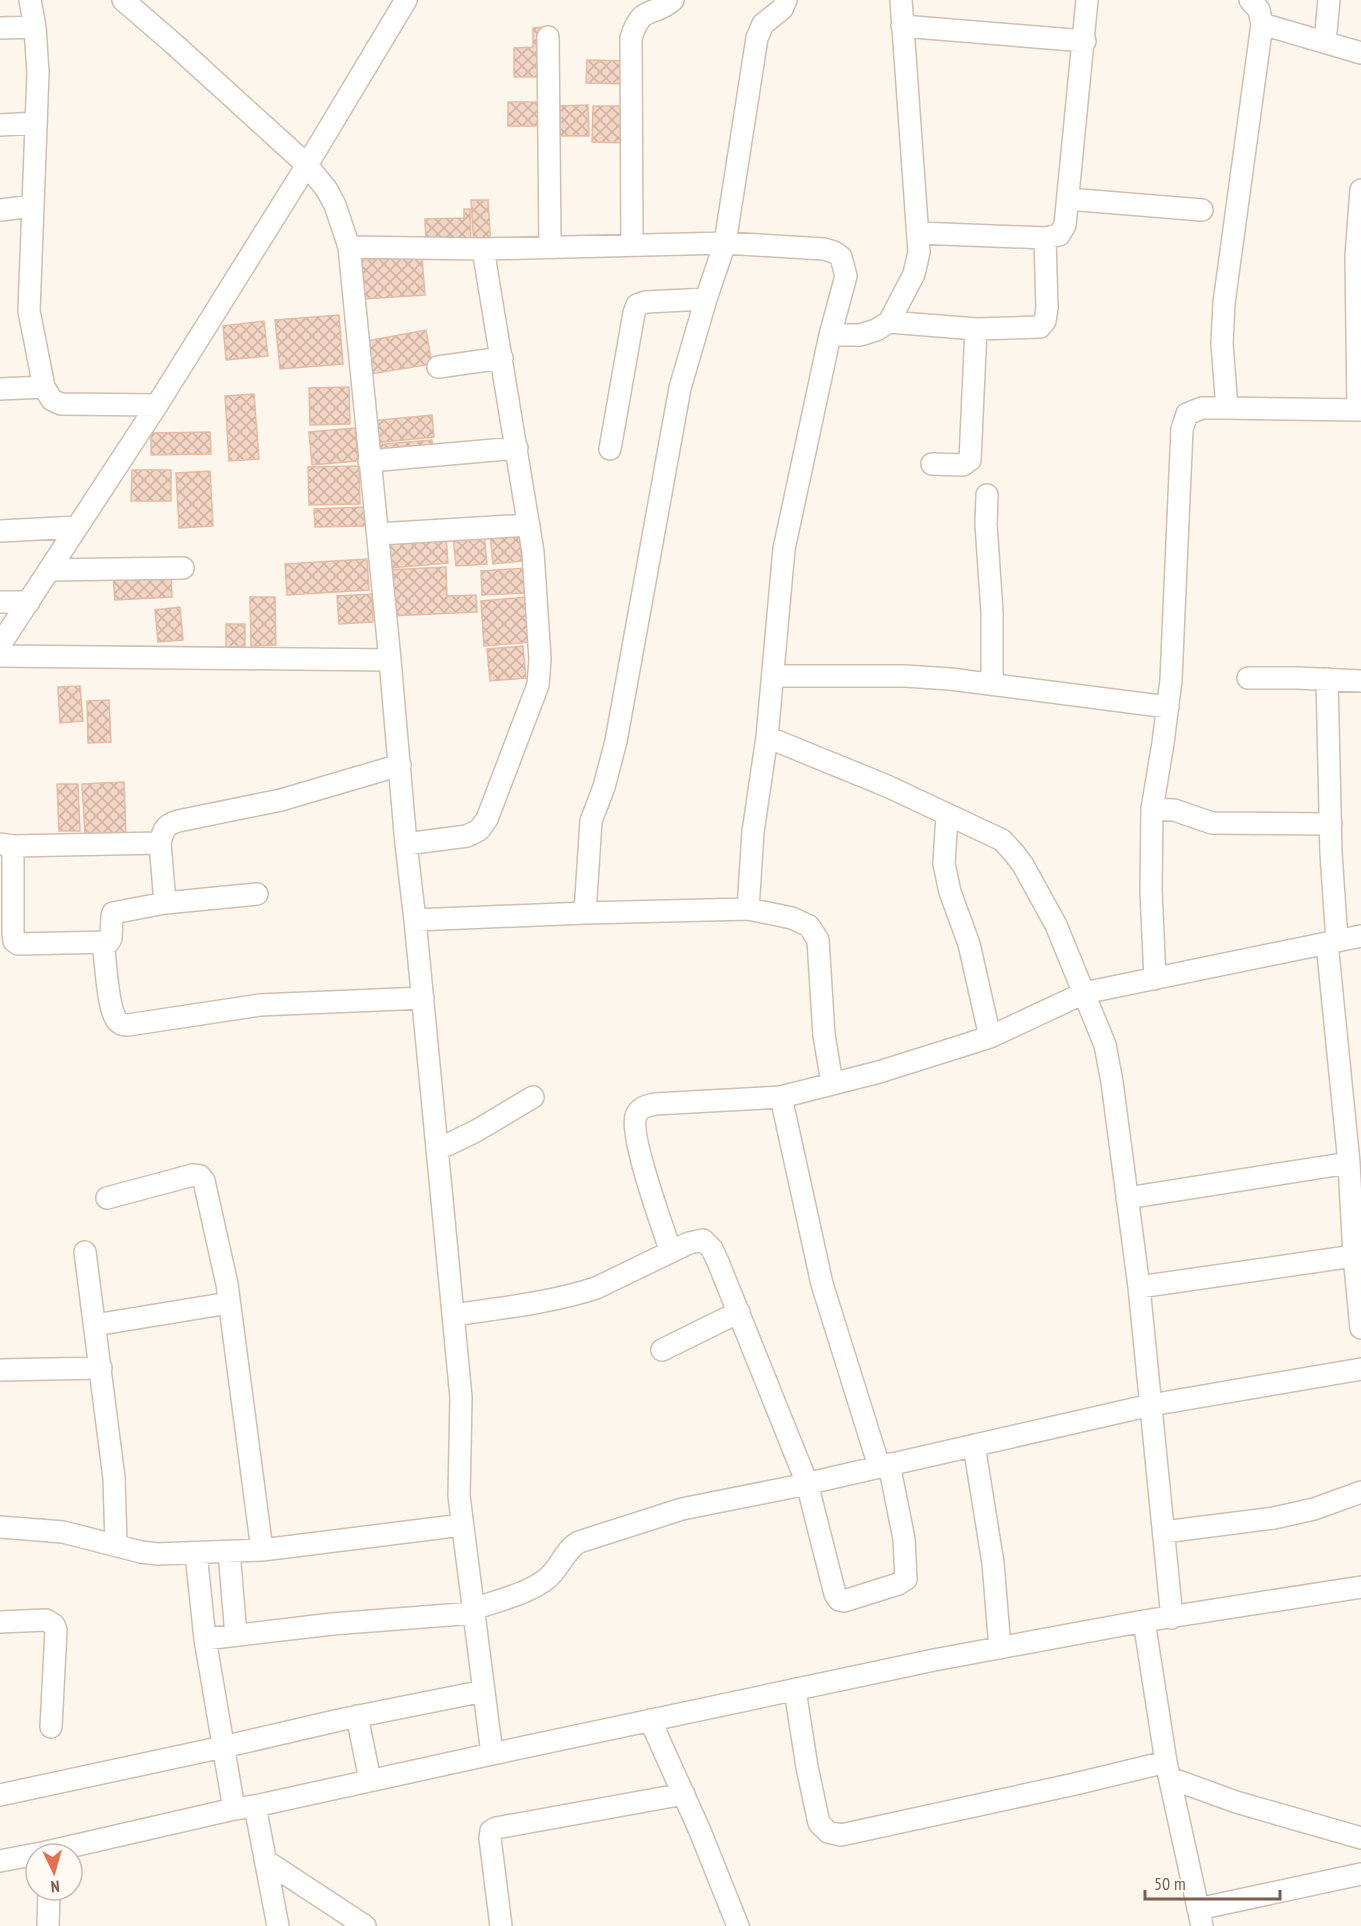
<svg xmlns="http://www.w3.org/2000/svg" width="1361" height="1926" viewBox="0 0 1361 1926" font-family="'PT Sans Narrow',sans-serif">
	<defs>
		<pattern id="building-cross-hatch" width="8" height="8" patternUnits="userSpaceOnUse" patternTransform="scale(1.5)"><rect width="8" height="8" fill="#f3d5c3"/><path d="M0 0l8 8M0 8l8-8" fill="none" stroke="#cab0a1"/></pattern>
	</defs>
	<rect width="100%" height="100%" fill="#fdf6ec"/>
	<path fill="url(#building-cross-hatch)" stroke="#e6bba3" stroke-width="1.5" d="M543 27V77H514V48L533 47V28Z
		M587 60 627 61 626 84 586 83Z
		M508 102H547V126H508Z
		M588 105 589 136H556V106Z
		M593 106H628L627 143 592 142Z
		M471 200H488L491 246 474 247Z
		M464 209H470L471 243 426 244 425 219 464 218Z
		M422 257 425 295 364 299 361 260Z
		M339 315 343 364 280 369 275 320Z
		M264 321 268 356 226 360 223 326Z
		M426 330 432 364 371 374 366 341Z
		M349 387 350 424 310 425 309 388Z
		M254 394 259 459 229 461 225 396Z
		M432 415 434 437 374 443 371 421Z
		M355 428 358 461 312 465 309 432Z
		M210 432 211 454 151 455V433Z
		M432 440 433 454 376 460 374 445Z
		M359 466 360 504 309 505 308 467Z
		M132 470H171V501H131Z
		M210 471 213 526 179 528 176 473Z
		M366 507V526L315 527 314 509Z
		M519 531 522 561 493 564 490 533Z
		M484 532 487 564 456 566 453 535Z
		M446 536 448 563 390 568 388 541Z
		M367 559 369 590 287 595 285 564Z
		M446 567 447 596 476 595 477 612 388 616 386 570Z
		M527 568 528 593 482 595 481 571Z
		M171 574 172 597 115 600 113 576Z
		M372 594 373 622 339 624 337 596Z
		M250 597H275L276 645 251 646Z
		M527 597 531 642 484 646 481 601Z
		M180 607 183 640 158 642 155 610Z
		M226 624H245V655L226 656Z
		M523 646 526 678 490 681 487 649Z
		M80 686 83 721 60 723 58 687Z
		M109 700 111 742 88 743 87 701Z
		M124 782 126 834 85 835 82 784Z
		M57 784H78L80 831H59Z"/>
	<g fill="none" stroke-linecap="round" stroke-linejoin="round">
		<defs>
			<path id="minor" d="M30 0 35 27 38 73 29 311 44 387 52 400 61 404 157 405
				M123 0 174 44 307 165 327 190 335 205 349 247 390 660 406 844 415 920 461 1397 459 1496 492 1754
				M1262 24 1361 53
				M902 26 1085 41
				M0 28 35 27
				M548 37 550 247
				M1325 42 1329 0
				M0 125 36 123
				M1068 199 1202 210
				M0 210 33 206
				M918 233 1045 238 1059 235 1065 225 1087 0
				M632 245 631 38C642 3 653 18 673 0
				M349 247 483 249 725 243 824 249 834 252 841 257 846 276 830 335 784 549 767 737 753 832 748 909
				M889 322 976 329 1040 327 1045 321 1047 308 1045 238
				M830 335H860L876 330 889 322 914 274 919 252 901 0
				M438 367 502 358
				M0 389 44 387
				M1227 408 1222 344 1224 303 1262 24 1259 10 1250 0
				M1358 410 1356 256 1361 190
				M610 449 634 313 637 305 646 302 706 299
				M369 461 517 448
				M932 464 963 465 970 460 976 329
				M987 495 986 524 992 612V684
				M0 531 77 527
				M378 534 529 525
				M49 570 183 568
				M0 602H29
				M0 645 157 405 307 165 406 0
				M0 656 390 660
				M773 676H905L950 679 1168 707
				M1248 678H1297L1361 681
				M1327 679 1331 853 1337 941
				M767 737 887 786 1002 840 1014 853 1023 865 1056 925 1105 1045 1112 1082 1139 1287 1172 1618
				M1152 809 1174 810 1212 823 1331 824
				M947 814 944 864 950 892 969 944 990 1037
				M160 843 165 903
				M0 844 13 846 160 843C163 830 165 825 178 821L281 800 400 765
				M406 844 467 836 479 830 487 819 538 685 540 659 533 552 483 249
				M13 846V933L14 941 18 944 109 942 111 938 112 916 113 913 118 912 165 903 257 894
				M585 913 591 821 604 787 616 741 680 388 706 299 725 243 757 38 763 24 782 9 786 0
				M415 920 585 913 748 909 792 918 809 926 818 940 824 1035 832 1083
				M103 943C106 961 107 1005 116 1019 119 1024 123 1025 128 1025L260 1005 423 998
				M1327 943 1349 1163 1354 1256 1361 1328
				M1155 979 1151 891 1152 809 1163 743 1171 680 1182 429 1187 414 1202 408H1227L1361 410
				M781 1097 822 1284 879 1466
				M437 1150 476 1131 533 1097
				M107 1198 193 1175 200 1176 204 1181 227 1284 262 1550
				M1127 1198 1349 1163
				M85 1252 114 1478 116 1544
				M671 1252C663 1229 629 1134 636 1116 639 1107 647 1106 655 1104L781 1097 879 1072 990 1037 1084 993 1361 936
				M1139 1287 1361 1255
				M453 1315C501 1308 550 1303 596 1288L689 1243 703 1240 712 1249 718 1262 807 1483 835 1594 839 1600 844 1601 898 1584 906 1579 904 1539 889 1464
				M95 1325 229 1303
				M662 1350 739 1312
				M0 1370 101 1368
				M974 1445 993 1563 1000 1648
				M0 1527 63 1532 141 1552 157 1554 262 1550 462 1525
				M1164 1532 1274 1518 1314 1509 1361 1492
				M229 1552 236 1635
				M196 1553 205 1639 234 1809
				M474 1609C496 1601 527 1594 545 1580 560 1570 563 1551 579 1542L682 1509 792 1487 1151 1405 1361 1369
				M1144 1621 1166 1762 1202 1926
				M0 1622 46 1620 54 1625 56 1630 51 1727
				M205 1639 332 1624 475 1613
				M795 1690 807 1767 819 1823 828 1832 841 1835 1075 1784 1166 1762
				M357 1716 370 1780
				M650 1720 700 1831 738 1926
				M1170 1778 1236 1802 1361 1838
				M0 1795 223 1747 344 1719 484 1691
				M255 1806 278 1926
				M38 1854 234 1809 255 1806 492 1754 934 1660 1144 1621 1361 1587
				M0 1861 36 1854
				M266 1861 365 1926
				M1198 1909 1361 1874
				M48 1926 49 1890
				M501 1926 490 1838 491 1831 496 1828 684 1794"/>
		</defs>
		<use href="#minor" stroke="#d1beb0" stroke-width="24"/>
		<use href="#minor" stroke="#fff" stroke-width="21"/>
	</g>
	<g transform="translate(54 1872) rotate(175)"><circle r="28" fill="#fffaf3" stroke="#cabbb1" stroke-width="1.5"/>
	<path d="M0-4.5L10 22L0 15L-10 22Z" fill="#e76f51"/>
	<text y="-9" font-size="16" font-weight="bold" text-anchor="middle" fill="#7a5c4d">N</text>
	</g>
	<path d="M1145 1890v9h135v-9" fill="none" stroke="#7a5c4d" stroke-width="3"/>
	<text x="1154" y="1890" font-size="18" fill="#7a5c4d" stroke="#fffaf3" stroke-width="4.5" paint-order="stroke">50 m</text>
</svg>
